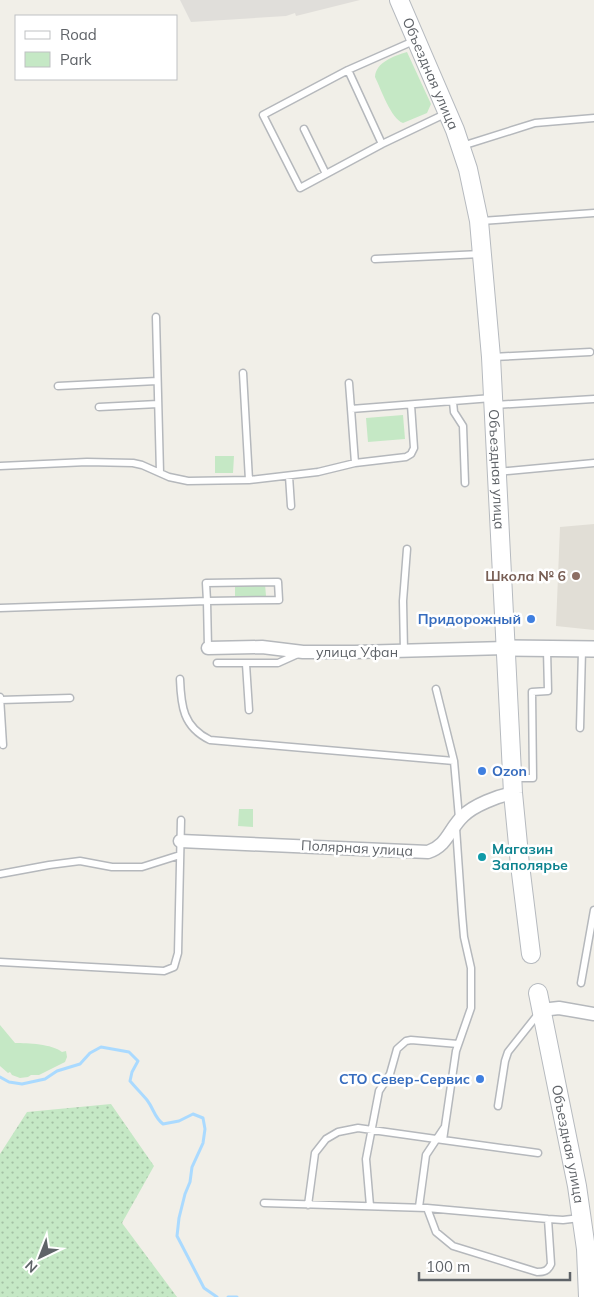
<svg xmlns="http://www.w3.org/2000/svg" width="594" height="1297" viewBox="0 0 594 1297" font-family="Mulish,sans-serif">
	<defs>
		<pattern id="garden-dots" width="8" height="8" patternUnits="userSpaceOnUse" patternTransform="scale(1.25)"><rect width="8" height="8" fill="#c5e8c5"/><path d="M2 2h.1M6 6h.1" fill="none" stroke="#a3c0a4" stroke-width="1.8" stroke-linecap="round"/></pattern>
	</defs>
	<rect width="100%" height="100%" fill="#f1efe8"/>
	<path fill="#e0deda" d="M180 0H360L296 16 295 13 286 16 191 22Z"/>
	<path fill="#e1ded6" d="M594 524V630L556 626 560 527Z"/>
	<path fill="#c5e8c5" d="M407 52 431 104 427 113 403 123C391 119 381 89 375 77 376 62 394 56 407 52Z
		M403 415 405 439 368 442 366 418Z
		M215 456H234L233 473H215Z
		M265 584 266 596 235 597V585Z
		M239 809H253V827L238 826Z
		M0 1025 15 1043C28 1043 52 1044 62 1052L66 1051 67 1057 65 1062 39 1075H31L28 1077 20 1078 12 1075 10 1072 8 1073 0 1066Z"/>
	<path fill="url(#garden-dots)" d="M111 1104 154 1166 122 1223 177 1297H0V1154L27 1112Z"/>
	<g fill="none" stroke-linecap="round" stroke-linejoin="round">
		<path stroke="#aadaff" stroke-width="3" d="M0 1077 9 1082 22 1084 45 1079 57 1071 80 1064 90 1053 101 1047 129 1052 138 1061 132 1072 130 1081C136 1088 142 1094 147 1100 154 1109 154 1117 163 1124L179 1121 193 1114 203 1118 205 1129 203 1143 192 1167 190 1182 185 1194 179 1218 177 1236 204 1288 217 1297
			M228 1297H237"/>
		<defs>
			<path id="service" d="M416 40 348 70 382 144 447 113
				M348 70 263 115 300 188 382 144
				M304 129 326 174
				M462 146 535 123 594 118
				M481 221 594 213
				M375 259 481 254
				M156 317 160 473 169 477 188 481 249 480 318 472 355 463 406 457 411 454 414 448 411 405
				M493 357 590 352
				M243 373 249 480
				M349 383 351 409 492 398
				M58 386 157 381
				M453 402 454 412 463 426 465 483
				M495 405 594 399
				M99 407 158 404
				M351 409 355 463
				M0 466 87 462 133 463 142 465 160 473
				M497 472 594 463
				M289 476 291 506
				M0 608 207 601 206 583 278 582 279 600 207 601 208 648
				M404 652 403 601 407 549
				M217 663H278L298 654
				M246 664 249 710
				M180 679C181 706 183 727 210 740L454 761 459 818
				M436 689 454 761
				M0 697 3 745
				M0 700 70 698
				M580 728 582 650
				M514 778H533L532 692 548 691 547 650
				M456 828 462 914 464 937 471 968V1008L456 1051 443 1140 538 1153
				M0 874 49 865 80 861 112 867H142L180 855
				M0 962 164 971 174 967 178 953 181 820
				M581 983 594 910
				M498 1106 505 1061 508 1052 539 1013
				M264 1203 427 1208 548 1219 563 1220 580 1218
				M308 1205 315 1153 326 1139 338 1132 358 1128 443 1140
				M370 1206 366 1159 379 1091 390 1074 397 1049 406 1041 411 1040 458 1044
				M419 1207 426 1155 444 1128
				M427 1208 436 1232 453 1246 537 1272C544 1272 548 1271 551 1264L548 1219"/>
			<path id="minor" d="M208 648 262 647 303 652H355L506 648
				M180 841 428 852C448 845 449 829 463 816 474 805 498 796 513 793
				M541 1010 559 1008 594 1014"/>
			<path id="tertiary" d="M506 648 594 649"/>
			<g id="secondary">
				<path id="s1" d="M399 0 455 130 468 169 479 221 491 357 513 793 520 865 531 954"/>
				<path id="s2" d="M538 993 577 1186 586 1249 588 1297"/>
			</g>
		</defs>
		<use href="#service" stroke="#b5b8bc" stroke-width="9"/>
		<use href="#minor" stroke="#b5b8bc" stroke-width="15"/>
		<use href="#tertiary" stroke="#b5b8bc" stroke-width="18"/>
		<use href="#secondary" stroke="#b6babf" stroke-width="20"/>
		<use href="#service" stroke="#fff" stroke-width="6"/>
		<use href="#minor" stroke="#fff" stroke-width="12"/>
		<use href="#tertiary" stroke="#fff" stroke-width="15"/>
		<use href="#secondary" stroke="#fff" stroke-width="18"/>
	</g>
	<circle fill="#8d6e63" stroke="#fff" stroke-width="2" cx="576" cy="576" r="5"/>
	<g fill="#3f7fe0" stroke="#fff" stroke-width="2">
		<circle cx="531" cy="619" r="5"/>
		<circle cx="482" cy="771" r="5"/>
		<circle cx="480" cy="1079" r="5"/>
	</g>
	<circle fill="#0f9aa8" stroke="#fff" stroke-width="2" cx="482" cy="857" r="5"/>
	<g text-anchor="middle" stroke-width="5" stroke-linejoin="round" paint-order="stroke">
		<g font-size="14" fill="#5f6368" stroke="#fff">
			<text dy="5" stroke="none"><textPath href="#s1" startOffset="80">Объездная улица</textPath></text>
			<text dy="5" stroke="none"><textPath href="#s1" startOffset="485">Объездная улица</textPath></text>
			<text x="357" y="657">улица Уфан</text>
			<text transform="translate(357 848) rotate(3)" y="5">Полярная улица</text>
			<text dy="5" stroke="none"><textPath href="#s2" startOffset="154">Объездная улица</textPath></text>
		</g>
		<g font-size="14" font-weight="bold" fill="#785e54" stroke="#fff" text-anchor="end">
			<text x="566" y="581">Школа № 6</text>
		</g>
		<g font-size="14" font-weight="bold" fill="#366cbe" stroke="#fff" text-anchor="end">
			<text x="521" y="624">Придорожный</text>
			<text x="492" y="776" text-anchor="start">Ozon</text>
			<text x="470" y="1084">СТО Север-Сервис</text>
		</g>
		<g font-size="14" font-weight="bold" fill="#0d838f" stroke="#fff" text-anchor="start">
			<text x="492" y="854">Магазин<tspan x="492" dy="16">Заполярье</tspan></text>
		</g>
	</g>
	<rect x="15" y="15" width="162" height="65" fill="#ffffff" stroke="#bfc1c3"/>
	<rect x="25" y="31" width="25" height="8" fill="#ffffff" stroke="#bfc1c3"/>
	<text x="60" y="40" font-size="15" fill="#5f6368">Road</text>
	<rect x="25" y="52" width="25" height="15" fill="#c5e8c5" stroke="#bfc1c3"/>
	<text x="60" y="65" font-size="15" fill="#5f6368">Park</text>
	<g transform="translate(40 1257) rotate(223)" stroke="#ffffff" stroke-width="4" paint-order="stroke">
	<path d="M0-4L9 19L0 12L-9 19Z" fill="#5f6368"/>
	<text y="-8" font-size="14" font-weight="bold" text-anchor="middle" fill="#5f6368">N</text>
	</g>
	<path d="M419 1272v8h151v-8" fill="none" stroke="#5f6368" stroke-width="2.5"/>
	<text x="426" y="1272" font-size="15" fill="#5f6368" stroke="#ffffff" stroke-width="4" paint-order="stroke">100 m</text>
</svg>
